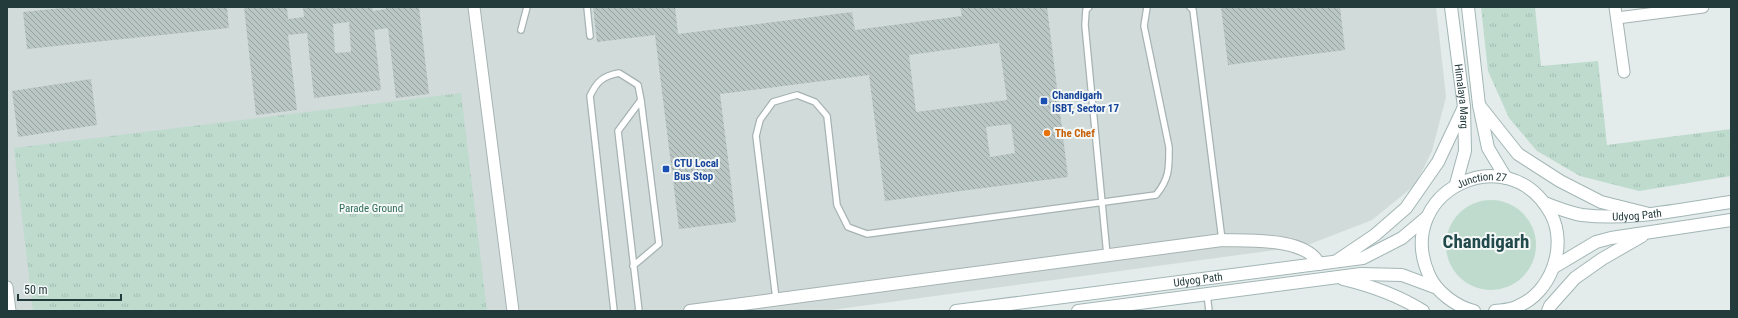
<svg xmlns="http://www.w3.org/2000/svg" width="1738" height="318" viewBox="0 0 1738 318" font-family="'Roboto Condensed',sans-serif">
	<defs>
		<pattern id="park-tufts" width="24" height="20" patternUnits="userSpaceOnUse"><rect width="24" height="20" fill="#bedbce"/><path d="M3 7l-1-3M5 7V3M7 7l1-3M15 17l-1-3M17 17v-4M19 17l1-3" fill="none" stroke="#a3bdb2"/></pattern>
		<pattern id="building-back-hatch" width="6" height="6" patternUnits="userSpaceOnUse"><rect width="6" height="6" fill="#b9c6c4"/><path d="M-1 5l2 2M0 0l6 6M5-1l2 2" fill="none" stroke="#96a2a0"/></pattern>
	</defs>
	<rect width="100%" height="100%" fill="#e3ecea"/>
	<path fill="#d1dbda" d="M7 7H1436L1446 97 1432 151 1415 185 1372 220 1305 246 824 311H7Z"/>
	<path fill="url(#park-tufts)" d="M1481 7H1535L1541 66 1598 61 1607 145 1731 129V176L1639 191 1580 176 1537 151 1509 118 1488 71Z
		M461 93 487 311H33L14 148Z"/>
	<path fill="#bedbce" d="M1446 245a45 45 0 1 1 90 0a45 45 0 1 1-90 0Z"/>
	<path fill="url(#building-back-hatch)" fill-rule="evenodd" d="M72 7H227L229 28 27 49 23 12Z
		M244 7H287L288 19 304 17 303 7H372L373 11 386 9V7H419L429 94 396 98 388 28 374 30 381 90 314 98 307 33 288 35 297 110 256 115ZM349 22 351 52 335 53 333 24Z
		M593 7H675L678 34 852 12 855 30 962 16 960 7H1047L1068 177 885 201 869 75 720 94 736 222 679 229 655 35 597 42ZM999 43 1007 100 916 112 909 55ZM1011 124 1015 153 990 157 986 127Z
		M1221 7H1254V8L1340 7 1345 50 1228 65Z
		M91 79 97 125 18 137 12 91Z"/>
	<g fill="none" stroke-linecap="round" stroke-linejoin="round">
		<defs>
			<path id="service" d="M587 7 590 36
				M1089 7 1086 10 1085 25 1107 255
				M1190 7 1193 10 1222 240
				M521 30 527 7
				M633 266 659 244 641 100
				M1207 294 1209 311
				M776 299 756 136 760 120 773 102 797 95 815 102 827 116 837 205 848 227 867 234 1156 195C1170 178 1169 167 1169 147L1144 26 1147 7
				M614 311 590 96C597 81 603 76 619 73L638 85 641 100 618 131 639 311"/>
			<path id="minor" d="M474 7 513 311
				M1615 7 1624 72
				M1617 18 1703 7
				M7 287 10 311"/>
			<path id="tertiary" d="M690 311 1222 240C1248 241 1306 237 1319 264"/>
			<g id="secondary">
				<path id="s1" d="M1451 7 1464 107 1465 151 1456 184"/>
				<path d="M1468 7 1479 105 1488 148 1506 178"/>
				<path d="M1479 105 1518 154 1560 181 1601 202 1649 214"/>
				<path id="s2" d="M1544 203C1556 207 1569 213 1582 215 1630 221 1683 209 1731 202"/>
				<path d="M1338 260 1375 235 1406 208 1438 162 1464 107"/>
				<path d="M1554 267 1596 242 1611 238 1731 220"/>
				<path d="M1343 279C1372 286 1398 295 1423 311"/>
				<path id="s3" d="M956 311 1363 258 1402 238 1427 217"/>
				<path d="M1078 311 1361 274 1402 275 1437 288"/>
				<path id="s4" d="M1474 311C1457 307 1436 292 1429 275 1392 192 1508 135 1551 214 1568 246 1551 294 1516 307 1510 310 1502 310 1495 311"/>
				<path d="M1548 311 1550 306 1575 278 1602 259 1642 236"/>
			</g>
		</defs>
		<use href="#service" stroke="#a6b3b2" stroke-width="8"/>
		<use href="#minor" stroke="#a6b3b2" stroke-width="13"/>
		<use href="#tertiary" stroke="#a6b3b2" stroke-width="14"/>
		<use href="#secondary" stroke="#a2b6b5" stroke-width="14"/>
		<use href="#service" stroke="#fff" stroke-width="5.5"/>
		<use href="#minor" stroke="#fff" stroke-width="11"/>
		<use href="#tertiary" stroke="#fff" stroke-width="12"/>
		<use href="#secondary" stroke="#fff" stroke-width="12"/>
	</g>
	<g fill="#1a4fb4" stroke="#f3f8f7" stroke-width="1.5">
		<rect x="1040" y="97" width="8" height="8" rx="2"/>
		<rect x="662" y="165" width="8" height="8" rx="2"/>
	</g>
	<circle fill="#e8710a" stroke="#f3f8f7" stroke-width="1.5" cx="1047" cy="133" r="4"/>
	<g text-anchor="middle" stroke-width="4" stroke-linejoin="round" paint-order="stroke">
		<g font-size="11" font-weight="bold" fill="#164399" stroke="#f3f8f7" text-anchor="start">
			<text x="1052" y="99">Chandigarh<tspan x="1052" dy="13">ISBT, Sector 17</tspan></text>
			<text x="674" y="167">CTU Local<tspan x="674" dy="13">Bus Stop</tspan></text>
		</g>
		<g font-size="11" fill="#243b3b" stroke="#f3f8f7">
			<text dy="4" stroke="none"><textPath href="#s1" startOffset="90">Himalaya Marg</textPath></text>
			<text dy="4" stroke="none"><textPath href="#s4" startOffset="189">Junction 27</textPath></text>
			<text dy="4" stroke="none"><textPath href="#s2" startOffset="95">Udyog Path</textPath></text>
			<text dy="4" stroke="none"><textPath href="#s3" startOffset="244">Udyog Path</textPath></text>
		</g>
		<g font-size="11" font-weight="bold" fill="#c56008" stroke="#f3f8f7" text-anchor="start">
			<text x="1055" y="137">The Chef</text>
		</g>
		<g font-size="11" fill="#326f5b" stroke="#f3f8f7">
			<text x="371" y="212">Parade Ground</text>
		</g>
		<g font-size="19" font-weight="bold" fill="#224a4c" stroke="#f3f8f7">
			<text x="1486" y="248">Chandigarh</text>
		</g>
	</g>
	<rect width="1738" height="318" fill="none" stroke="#243b3b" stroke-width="16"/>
	<path d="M18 294v6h103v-6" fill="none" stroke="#243b3b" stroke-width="2"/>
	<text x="24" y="294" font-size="12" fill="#243b3b" stroke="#f3f8f7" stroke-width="3" paint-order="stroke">50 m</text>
</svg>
